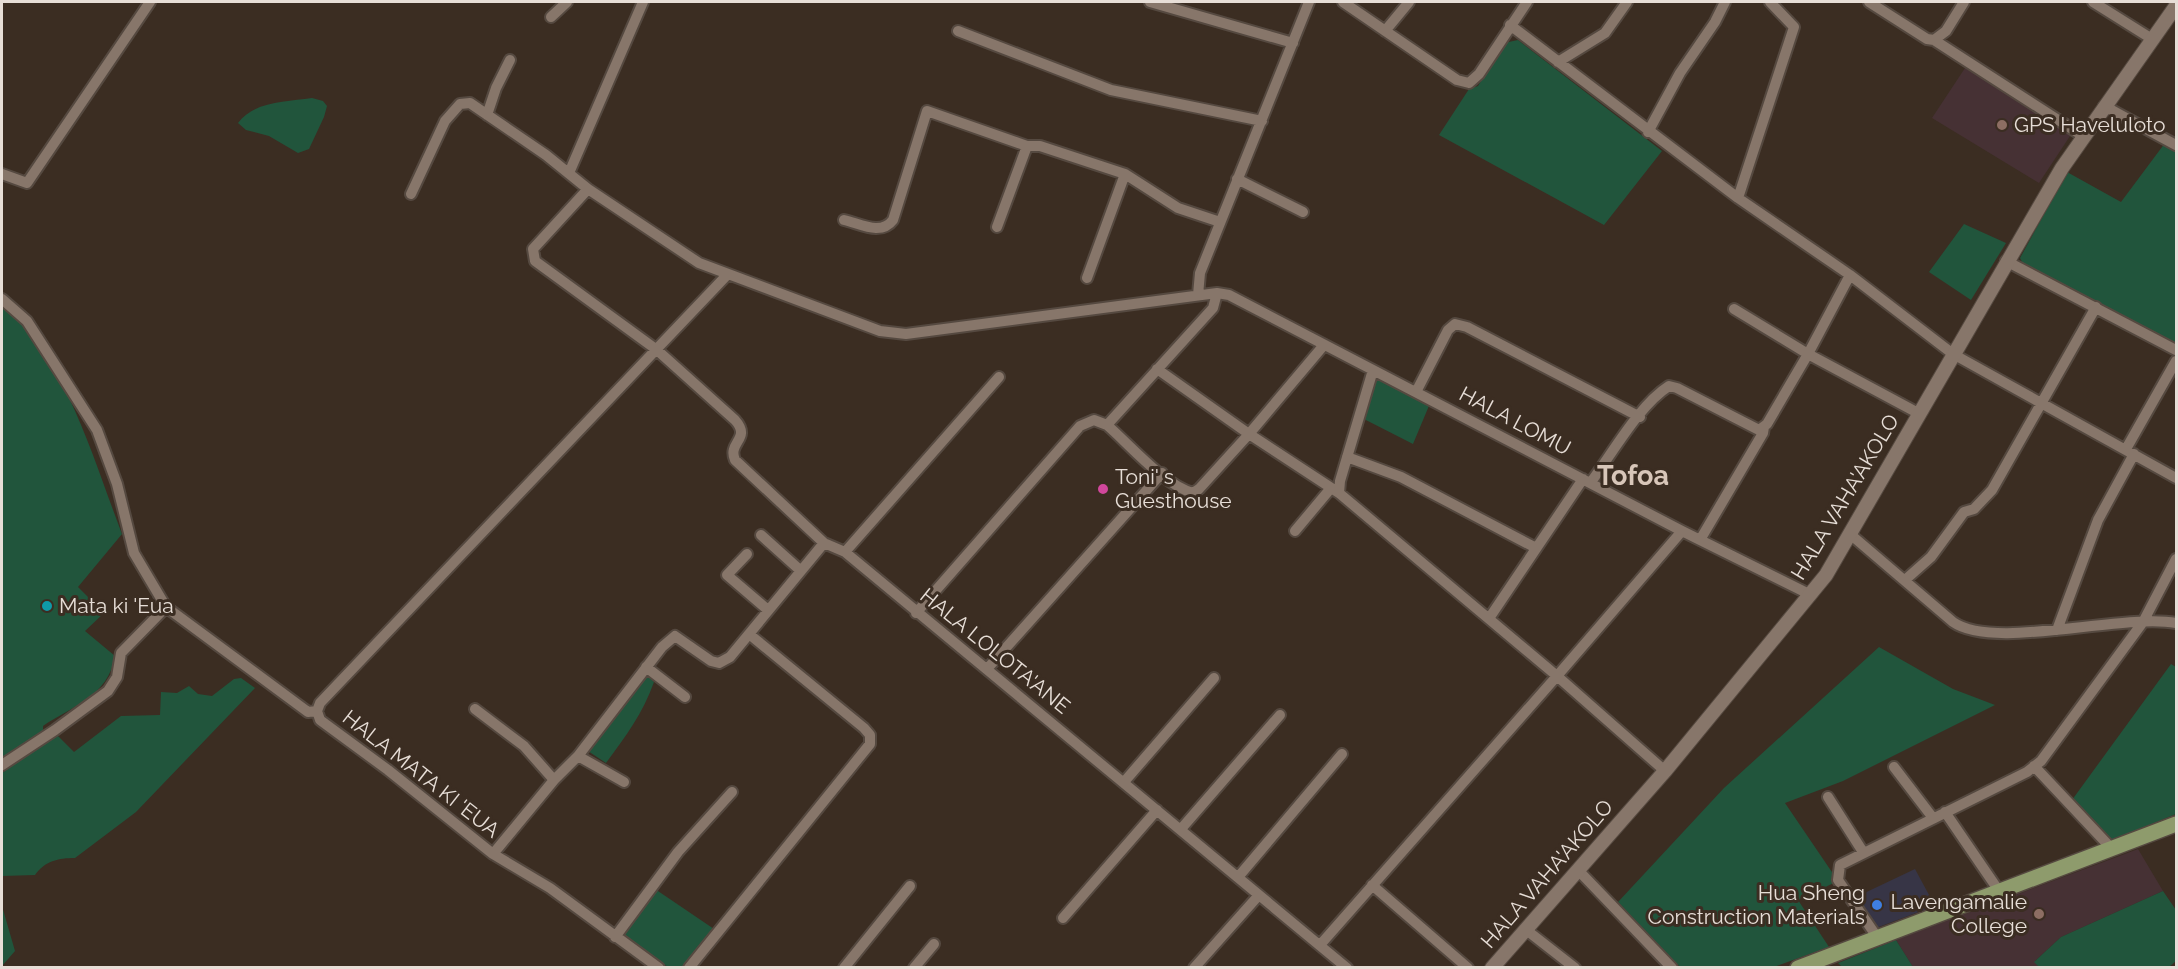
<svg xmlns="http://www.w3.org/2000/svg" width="2178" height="969" viewBox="0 0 2178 969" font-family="Raleway,sans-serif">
	<rect width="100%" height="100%" fill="#3b2d22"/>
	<path fill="#373546" d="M1915 869 1935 906 1876 928 1856 897Z"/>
	<path fill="#463134" d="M1965 68 2072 133 2039 183 1932 118Z
		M2138 849 2163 891 2061 937 2035 961 2040 967H1913L1896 940Z"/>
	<path fill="#21553c" d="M1518 40 1662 151 1604 225 1439 135 1469 89 1478 86 1504 43Z
		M312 98 323 101 327 106 324 117 309 149 298 153 269 136 246 130 238 123C254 101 286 102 312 98Z
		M2165 143 2176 150V345L2023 264 2020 258 2067 172 2121 202Z
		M1964 224 2006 243 1971 300 1929 272Z
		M2 303C68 364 91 453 122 534L78 587 104 613 85 631 115 656C108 697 72 706 43 726V733L2 759Z
		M1374 374 1431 401 1413 444 1360 417Z
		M1879 647 1953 689 1995 705 1843 781 1785 803 1838 881 1798 900 1829 947 1774 967H1680L1618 902 1724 788Z
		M2171 664 2176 667V814L2113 840 2106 837 2072 800Z
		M646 674 654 682C643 713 626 736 606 763L588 751Z
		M241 678 255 688 136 812 75 858C58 858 45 861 35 875L2 876V773L57 735 74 752 121 716 160 715 161 692 177 693 189 686 198 694 212 696 234 679Z
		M655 889 714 929 683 968 668 967 623 937V932Z
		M2163 891 2176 910V961L2169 967 2040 968 2034 962 2061 937Z
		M2 906 15 951 2 966Z
		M1896 940 1913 967H1842L1838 963Z"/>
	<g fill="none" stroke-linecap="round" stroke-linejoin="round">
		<defs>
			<path id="minor" d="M1150 2 1293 43
				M1343 2 1457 80 1469 83 1479 74 1527 2
				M1869 2 1927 39 1934 40 1946 31 1964 2
				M2093 2 2152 39
				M551 17 567 2
				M1510 25 1738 198 1850 275 1953 354 2176 478
				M958 31 1111 90 1262 121
				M1385 31 1409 2
				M1934 40 2083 136
				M1558 62 1605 33 1627 2
				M2104 106 2176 145
				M487 115 496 88 510 60
				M1648 132 1680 73 1715 22 1725 2
				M569 173 643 2
				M2 174 27 183 150 2
				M1237 179 1303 212
				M588 189 533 249 535 261 657 350 735 420C752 439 727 442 735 460L824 543 845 552 1347 968
				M411 194 445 121 460 104 470 103 546 155 588 189 699 263 880 331 906 334 1217 293 1229 295 1682 531 1811 595
				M1738 198 1794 27 1770 2
				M844 220C861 224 881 236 893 220L927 111 1027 146
				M997 227 1027 146H1040L1125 174 1178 208 1220 222
				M2006 261 2176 350
				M1087 278 1125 174
				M1198 295 1200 273 1309 2
				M2 299 27 321 97 430 117 484 134 553 166 607 308 712 317 711 320 720 388 770 493 854 550 888 659 968
				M1734 309 1808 354 1850 275
				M1157 369 1249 434 1324 345
				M1416 392 1448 330 1455 324 1467 327 1640 417
				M1107 425C1130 445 1164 485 1193 493L1199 489 1249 434 1339 493 1557 676 1320 945
				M2126 449 2176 361
				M1347 457 1401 477 1536 548
				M1591 482C1612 454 1639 405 1669 386L1677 388 1759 430 1767 424 1808 354 1918 413
				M1339 493 1340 481 1373 370
				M1295 531 1331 488
				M1850 534 1953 622C1994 651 2121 613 2176 623
				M761 535 801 571
				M1700 540 1763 433 1764 427
				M845 552 999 377
				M747 554 727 575 768 610
				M1905 580 1931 557 1964 512 1974 509 1992 490 2096 307
				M916 613 1080 426 1094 420 1107 425 1213 308 1217 293
				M1490 617 1583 479
				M2057 630 2098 520 2134 454
				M646 667 685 697
				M987 669 1162 473
				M475 709 524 746 554 780
				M317 711 320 703 727 275
				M578 756 624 782
				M2 765 55 730 108 691 117 677 121 653 166 607
				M2034 766 2112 849
				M1894 767 1933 818
				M1665 771 1557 676 1682 531
				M1124 782 1214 678
				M1828 797 1863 852
				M1945 812 1999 891
				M1181 829 1280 715
				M493 854 554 780 578 756 662 647 675 636 711 661 719 663 730 657 824 543
				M1578 870 1672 968
				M1239 876 1342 754
				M1372 885 1468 968
				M1063 918 1157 810
				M1525 929 1575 968
				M615 937 678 852 732 792
				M1877 937 1838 880 1840 865 2027 772 2041 761 2143 622 2176 559
				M689 968 870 744V735L864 728 749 634
				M844 968 910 886
				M914 968 934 944
				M1194 968 1259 895"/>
			<path id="secondary" d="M1492 968 1665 771 1826 575 2062 168 2176 6"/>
			<path id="primary" d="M1798 968 2176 824"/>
		</defs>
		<use href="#minor" stroke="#554940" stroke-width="14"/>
		<use href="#secondary" stroke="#554940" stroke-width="16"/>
		<use href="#primary" stroke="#554940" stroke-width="18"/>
		<use href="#minor" stroke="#87766a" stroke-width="10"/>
		<use href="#secondary" stroke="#87766a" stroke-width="14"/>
		<use href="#primary" stroke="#8e9b6c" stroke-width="15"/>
	</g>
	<g fill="#8d6e63" stroke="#3b2d22" stroke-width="2">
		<circle cx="2002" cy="125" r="6"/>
		<circle cx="2039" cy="914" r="6"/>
	</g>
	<circle fill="#d1479c" stroke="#3b2d22" stroke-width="2" cx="1103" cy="489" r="6"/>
	<circle fill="#0f9aa8" stroke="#3b2d22" stroke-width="2" cx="47" cy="606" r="6"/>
	<circle fill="#3f7fe0" stroke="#3b2d22" stroke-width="2" cx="1877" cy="905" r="6"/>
	<g text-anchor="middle" stroke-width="6" stroke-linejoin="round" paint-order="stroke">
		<g font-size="21" fill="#e7ded7" stroke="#3b2d22" text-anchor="start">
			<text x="2014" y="132">GPS Haveluloto</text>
			<text x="1115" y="484">Toni' s<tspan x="1115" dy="24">Guesthouse</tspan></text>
			<text x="59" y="613">Mata ki 'Eua</text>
			<text x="1865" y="900" text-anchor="end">Hua Sheng<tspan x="1865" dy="24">Construction Materials</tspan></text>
			<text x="2027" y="909" text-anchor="end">Lavengamalie<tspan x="2027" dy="24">College</tspan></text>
		</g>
		<g font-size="21" fill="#e7ded7" stroke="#3b2d22">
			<text transform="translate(1515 421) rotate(28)" y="7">HALA LOMU</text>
			<text transform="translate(1845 497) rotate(-59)" y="7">HALA VAHA'AKOLO</text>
			<text transform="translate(995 651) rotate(39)" y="7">HALA LOLOTA'ANE</text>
			<text transform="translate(421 774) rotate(38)" y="7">HALA MATA KI 'EUA</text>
			<text transform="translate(1547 874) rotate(-49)" y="7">HALA VAHA'AKOLO</text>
		</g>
		<g font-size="27" font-weight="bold" fill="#d8c6b9" stroke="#3b2d22">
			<text x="1633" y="485">Tofoa</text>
		</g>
	</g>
	<rect width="2178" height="969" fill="none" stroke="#e7ded7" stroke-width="6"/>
</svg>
